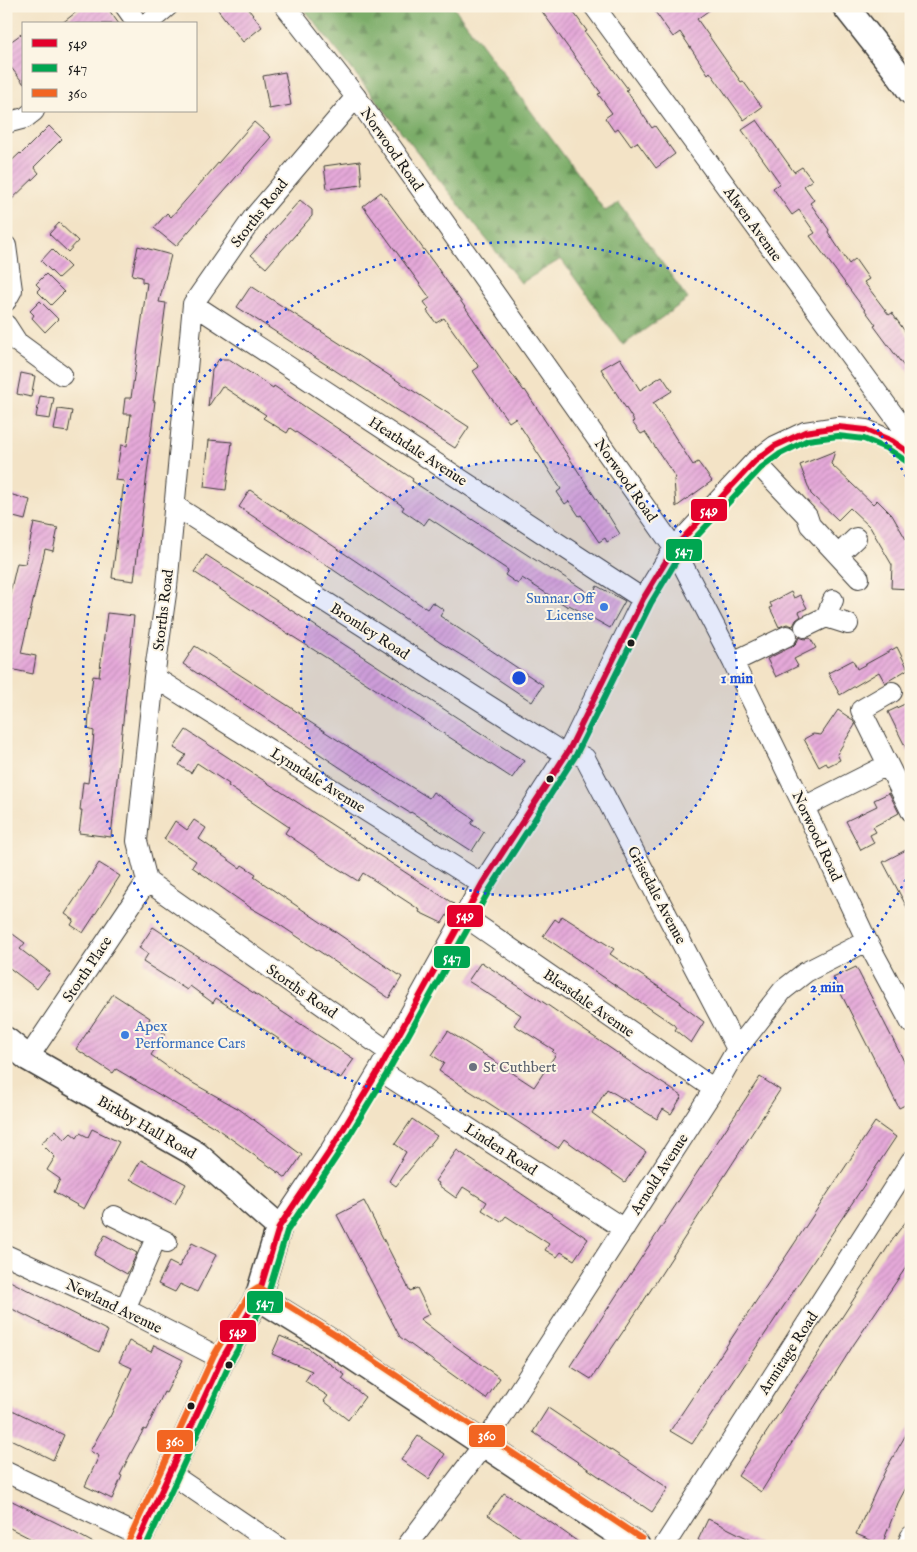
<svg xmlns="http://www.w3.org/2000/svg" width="917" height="1552" viewBox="0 0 917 1552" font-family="'IM FELL English',serif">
	<defs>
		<pattern id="forest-firs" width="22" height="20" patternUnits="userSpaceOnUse" patternTransform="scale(1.25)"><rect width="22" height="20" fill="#7aac68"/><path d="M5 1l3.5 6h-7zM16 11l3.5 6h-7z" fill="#638b55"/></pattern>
		<pattern id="building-hatch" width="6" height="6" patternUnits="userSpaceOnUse" patternTransform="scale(1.25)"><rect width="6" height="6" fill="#e5a9d9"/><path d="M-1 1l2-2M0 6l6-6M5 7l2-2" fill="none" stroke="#c491ba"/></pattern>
	</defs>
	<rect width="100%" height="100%" fill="#fcf5e5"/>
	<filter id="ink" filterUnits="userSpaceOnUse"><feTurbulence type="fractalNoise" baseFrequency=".02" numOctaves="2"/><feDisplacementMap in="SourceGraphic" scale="10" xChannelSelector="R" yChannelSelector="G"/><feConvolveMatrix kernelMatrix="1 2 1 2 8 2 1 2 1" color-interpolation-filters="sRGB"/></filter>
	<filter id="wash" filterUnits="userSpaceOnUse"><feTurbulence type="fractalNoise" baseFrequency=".0096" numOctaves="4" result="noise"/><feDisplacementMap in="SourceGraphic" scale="20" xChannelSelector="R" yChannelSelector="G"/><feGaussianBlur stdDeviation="1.12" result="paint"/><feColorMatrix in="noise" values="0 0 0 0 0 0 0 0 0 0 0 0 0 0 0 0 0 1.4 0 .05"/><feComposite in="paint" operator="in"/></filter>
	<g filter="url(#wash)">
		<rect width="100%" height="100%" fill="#f3e3c6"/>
		<path fill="url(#forest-firs)" stroke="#4b6442" d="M306 6H453L605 211 619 203 688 299 623 345 561 259 521 283 305 10Z"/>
		<g id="blocks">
			<path fill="url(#building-hatch)" d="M84 6H106L119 24H61Z
				M215 6H246L262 27 243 42Z
				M538 6H569L587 31 585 32 628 89 626 90 652 128 655 126 675 154 656 168 637 142 631 146 618 128 614 131 605 118 612 113 598 94 601 93Z
				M651 6H715L697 19 741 82 743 81 762 107 744 120 710 72 708 74 680 32 673 37Z
				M24 32V84L6 61V45Z
				M285 72 291 105 269 109 263 76Z
				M757 120 794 172 802 167 812 180 804 186 814 200 810 203 829 230 828 232 849 264 855 259 869 279 864 282 889 315 892 313 911 340V376L874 326 876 325 810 236 815 233 799 210 792 215 773 188 780 183 742 130Z
				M254 122 271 137 176 246 154 228 167 213 171 217Z
				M49 126 62 139 34 167 39 173 6 205V166L20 153 21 154Z
				M360 161 362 185 327 189 324 166Z
				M381 192 436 266 524 391 525 390 606 514 607 513 620 534 607 542 605 538 599 542 581 515 579 516 569 501 565 504 557 492 561 489 515 418 509 422 489 395 473 371 479 367 444 318 436 323 427 311 429 309 424 302 430 298 363 206Z
				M300 200 312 210V216L266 268 251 255Z
				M59 223 78 241 68 252 49 234Z
				M138 246 171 255 159 302 166 303 153 401H155L149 449H150L134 581 112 578 124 481 115 480 121 445 127 446 131 414H123L125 398H131L147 283 142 282V277L132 275Z
				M52 249 70 267 58 278 41 261Z
				M46 274 64 292 51 305 37 291 40 288 36 284Z
				M251 286 469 427 455 448 237 307Z
				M40 301 58 319 45 332 32 318 34 315 30 311Z
				M620 358 640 390 662 376 672 391 653 403 693 465 698 462 712 481 676 507 674 479 676 478 645 432 641 434 632 422 634 421 601 369Z
				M219 359H229L273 388 274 386 413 479 412 481 453 508V507L551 570 552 569 592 595 597 586 625 601 610 628 569 605 568 607 522 578 518 584 505 575 508 570 479 551 429 518 424 525 402 510 404 507 339 461 290 428 287 433 263 418 266 415 222 386 208 407 212 370Z
				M21 373 35 376 31 397 17 394Z
				M40 396 54 398 50 419 36 417Z
				M58 409 72 411 68 432 54 430Z
				M209 440 232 442 226 490 204 487Z
				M835 451 831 464 873 504 877 500 892 515 911 548V589L891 588 892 565 870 527 850 508 838 520 811 494 800 465Z
				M250 490 427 609 432 602 444 610 440 616 543 685 532 702 469 660 441 643 332 569 239 507Z
				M6 493 30 500 25 520 6 515Z
				M34 523 58 528 53 551 45 549 21 653 36 656 33 674 6 668V610L17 563 25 564Z
				M206 555 524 761 512 778 360 679 276 626 194 572Z
				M791 592 794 598 800 595 807 608 799 612 801 616 796 620 793 626 787 624 779 627 770 608 772 607 770 603Z
				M107 613 134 616 111 837 79 833 82 810H80L83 782 88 783 93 745 94 731 88 729 90 699 93 676 99 677Z
				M799 637 805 639 810 638 816 648 794 659 798 666 776 677 767 659 793 646 797 642Z
				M195 646 290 707 303 716 302 717 397 778 429 798 433 792 474 819 471 824 484 832 472 851 411 812 410 813 397 805 183 664Z
				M897 647 908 669 885 683 879 672 840 695 828 673 853 660 857 669Z
				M911 701V758L888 712Z
				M838 710 853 720 855 725 837 754 840 760 828 766 826 763 819 767 804 739 813 734 821 735Z
				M186 730 454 904 442 923 419 912 420 910 363 873 358 881 326 861 285 833 289 827 228 786 229 784 197 763 191 773 179 765 186 755 174 748Z
				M889 793 899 813 873 827 876 832 870 835 874 843 861 850 846 821 877 806 874 800Z
				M194 820 206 828 199 839 240 868 242 865 256 874 254 877 402 977 389 998 274 921 251 908 192 867 196 861 164 839 175 821 187 830Z
				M906 850 911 859V915L883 862Z
				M99 863 120 876 83 933 71 925 74 920 65 914Z
				M562 916 614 949 610 954 681 1002 680 1004 704 1022 691 1043 675 1030 677 1027 543 936 555 919 559 922Z
				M153 927 354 1059 340 1079 216 998 213 1003 190 986 187 990 143 962 148 954 139 948Z
				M6 929 25 943 20 949 50 972 37 989 7 966 6 967Z
				M481 962 546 1004 642 1070 682 1096 671 1114 663 1109 657 1119 607 1089 592 1113 646 1152 625 1182 564 1139 558 1148 439 1071 444 1063 432 1055 448 1031 534 1087 556 1054 552 1052 554 1050 514 1025 521 1015 468 981Z
				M856 967 911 1075V1102L899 1108 833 978Z
				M113 994 150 1018 148 1022 165 1034 151 1055 182 1077 239 1109 302 1155 286 1178 216 1128 116 1069 113 1073 76 1049Z
				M760 1077 780 1090 641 1305 591 1379 570 1366Z
				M412 1119 437 1136 396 1186 389 1181 406 1152 395 1144Z
				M875 1122 896 1137 692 1444 670 1431Z
				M92 1129 119 1142 84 1209 54 1192 60 1179 47 1170 55 1157 41 1143 56 1130 64 1140 71 1133 77 1138 80 1133 88 1137Z
				M457 1150 588 1239 574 1260 561 1252 557 1257 545 1250 549 1244 506 1216 501 1222 482 1210 487 1202 463 1187 456 1198 438 1185 439 1183 435 1181Z
				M141 1160 186 1184 175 1204 130 1179Z
				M364 1201 410 1291 417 1288 430 1314 420 1319 455 1346 500 1378 486 1399 400 1337 337 1215Z
				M911 1215V1260L854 1344 761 1492 738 1476 897 1233Z
				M105 1235 137 1253 127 1274 94 1255Z
				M192 1243 216 1255 197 1292 180 1284 175 1292 158 1284 169 1262 179 1267Z
				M6 1279 108 1331 99 1352 6 1306Z
				M280 1336 308 1348 345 1375 342 1379 365 1397 348 1420 324 1401 328 1396 305 1381 312 1371 272 1354Z
				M129 1341 151 1352 154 1345 183 1360 166 1393 164 1392 146 1430 144 1429 132 1451 120 1475 122 1476 112 1499 85 1486 99 1456 90 1451 109 1417H110L132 1368 119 1362Z
				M6 1407 64 1435 53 1460 6 1437Z
				M548 1408 668 1488 652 1512 533 1432Z
				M911 1426V1478L898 1503 882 1545 856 1534 886 1469Z
				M418 1436 445 1454 429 1479 401 1460Z
				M504 1493 550 1522 584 1546H533L488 1515Z
				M6 1498 59 1524 99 1546H45L6 1526Z
				M708 1519 725 1527 763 1546H709L698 1540Z"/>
		</g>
	</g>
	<g filter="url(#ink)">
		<use href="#blocks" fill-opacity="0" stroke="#3c3a36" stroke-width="1"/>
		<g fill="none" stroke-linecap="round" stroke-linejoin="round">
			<defs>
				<path id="minor" d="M125 6 138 24
					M285 6 356 97 674 548 733 662 804 807 867 941 911 1023
					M594 6 906 432 911 442
					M147 24 168 6
					M356 97 253 218 193 304 167 587 154 677 137 841 147 881 389 1052
					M6 123 25 118 34 111
					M6 246 12 290 6 301
					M193 304 643 599
					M6 325 17 342 62 375
					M755 461 807 516 810 525 859 578
					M175 506 566 755
					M838 555 856 538
					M826 617 848 624
					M805 627 826 617 833 600
					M733 662 787 636
					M154 677 482 884
					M892 692 861 710 911 811
					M569 750 585 758 737 1049
					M804 807 887 765
					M464 916 714 1089
					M28 1058 147 881
					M379 1070 624 1229
					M114 1216 167 1242
					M279 1227 330 1151 379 1070 482 884 569 750 643 599 674 548 755 461 775 446 805 432 838 427 866 430 892 441 911 454
					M6 1255 125 1309 222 1359
					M125 1309 156 1238
					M6 1472 140 1536
					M168 1472 277 1546
					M407 1546 485 1443 714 1089 737 1049 783 990 806 972 867 941
					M664 1546 911 1161
					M907 1546 911 1536"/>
				<path id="tertiary" d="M845 6 894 68 911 92
					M6 1040 28 1058 196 1154 279 1227 258 1297 222 1359 136 1546
					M258 1297 329 1341 637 1546"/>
			</defs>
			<use href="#minor" stroke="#3c3a36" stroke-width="22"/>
			<use href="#tertiary" stroke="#3c3a36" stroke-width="28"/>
			<use href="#minor" stroke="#fff" stroke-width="20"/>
			<use href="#tertiary" stroke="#fff" stroke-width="25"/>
			<defs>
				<path id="bus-1" d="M136 1546 222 1359 258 1297 279 1227 330 1151 379 1070 482 884 569 750 643 599 674 548 755 461 775 446 805 432 838 427 866 430 892 441 911 454"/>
				<path id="bus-2" d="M146 1546 230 1363 266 1300 287 1231 337 1156 386 1075 490 889 576 755 651 603 681 553 761 468 780 454 808 440 838 436 864 439 888 449 906 461"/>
				<path id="bus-3" d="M128 1542 214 1355 250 1293 258 1288 263 1290 334 1334 642 1539"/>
			</defs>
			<use href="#bus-1" stroke="#fcf5e5" stroke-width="10"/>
			<use href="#bus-2" stroke="#fcf5e5" stroke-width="10"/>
			<use href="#bus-3" stroke="#fcf5e5" stroke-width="10"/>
			<use href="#bus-1" stroke="#e4002b" stroke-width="6"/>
			<use href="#bus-2" stroke="#00a651" stroke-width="6"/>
			<use href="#bus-3" stroke="#f26522" stroke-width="6"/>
		</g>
	</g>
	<circle cx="519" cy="678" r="218" fill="#1d4ed8" fill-opacity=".12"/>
	<g fill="none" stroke="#1d4ed8" stroke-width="2.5" stroke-dasharray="2.5 5">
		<circle cx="519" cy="678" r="218"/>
		<path d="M909 873A436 436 0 1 1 909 483"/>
	</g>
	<g fill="#3f7fe0" stroke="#fcf5e5" stroke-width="2">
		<circle cx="604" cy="607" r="5"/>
		<circle cx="125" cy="1035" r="5"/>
	</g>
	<g fill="#1c1c1c" stroke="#fcf5e5" stroke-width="2">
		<circle cx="631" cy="643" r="4.5"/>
		<circle cx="550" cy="779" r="4.5"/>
		<circle cx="229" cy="1365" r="4.5"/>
		<circle cx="191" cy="1406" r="4.5"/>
	</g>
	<circle fill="#6b7280" stroke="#fcf5e5" stroke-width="2" cx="473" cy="1067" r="5"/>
	<g text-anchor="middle" stroke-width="4" stroke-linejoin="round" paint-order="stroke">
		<g font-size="15" fill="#1c1c1c" stroke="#fcf5e5">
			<text transform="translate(392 149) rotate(55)" y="5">Norwood Road</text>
			<text transform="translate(259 213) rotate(-52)" y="5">Storths Road</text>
			<text transform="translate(753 224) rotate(54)" y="5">Alwen Avenue</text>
			<text transform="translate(418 451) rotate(33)" y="5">Heathdale Avenue</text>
			<text transform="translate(626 480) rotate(55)" y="5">Norwood Road</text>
			<text transform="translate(163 610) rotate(-83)" y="5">Storths Road</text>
			<text transform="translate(370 631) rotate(33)" y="5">Bromley Road</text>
			<text transform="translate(318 780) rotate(32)" y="5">Lynndale Avenue</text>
			<text transform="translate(817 836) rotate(65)" y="5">Norwood Road</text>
			<text transform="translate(657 895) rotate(62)" y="5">Grisedale Avenue</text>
			<text transform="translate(87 969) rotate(-56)" y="5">Storth Place</text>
			<text transform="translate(302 991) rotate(35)" y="5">Storths Road</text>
			<text transform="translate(589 1003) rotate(35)" y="5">Bleasdale Avenue</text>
			<text transform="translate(147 1127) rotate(30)" y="5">Birkby Hall Road</text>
			<text transform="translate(501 1149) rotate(33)" y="5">Linden Road</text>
			<text transform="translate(659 1174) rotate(-57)" y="5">Arnold Avenue</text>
			<text transform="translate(114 1306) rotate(26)" y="5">Newland Avenue</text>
			<text transform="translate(788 1353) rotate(-57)" y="5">Armitage Road</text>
		</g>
		<g font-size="15" fill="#366cbe" stroke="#fcf5e5" text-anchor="end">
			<text x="594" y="603">Sunnar Off<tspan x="594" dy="17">License</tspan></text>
			<text x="135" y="1031" text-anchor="start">Apex<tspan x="135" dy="17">Performance Cars</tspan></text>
		</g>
		<g font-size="15" fill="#5b616d" stroke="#fcf5e5" text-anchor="start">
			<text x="483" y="1072">St Cuthbert</text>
		</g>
	</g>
	<circle cx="519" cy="678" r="8" fill="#1d4ed8" stroke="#fcf5e5" stroke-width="2.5"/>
	<g font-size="15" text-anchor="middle" font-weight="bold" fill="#1d4ed8" stroke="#fcf5e5" stroke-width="4" stroke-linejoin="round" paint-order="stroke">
		<text x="737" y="683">1 min</text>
		<text x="827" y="992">2 min</text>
	</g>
	<g stroke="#fcf5e5" stroke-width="2">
		<rect x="690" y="498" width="38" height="24" rx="5" fill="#e4002b"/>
		<rect x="665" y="538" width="38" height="24" rx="5" fill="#00a651"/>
		<rect x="446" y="904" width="38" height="24" rx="5" fill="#e4002b"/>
		<rect x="433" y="945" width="38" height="24" rx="5" fill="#00a651"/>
		<rect x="246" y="1290" width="38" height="24" rx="5" fill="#00a651"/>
		<rect x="219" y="1319" width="38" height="24" rx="5" fill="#e4002b"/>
		<rect x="468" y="1424" width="38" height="24" rx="5" fill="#f26522"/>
		<rect x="156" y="1429" width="38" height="24" rx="5" fill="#f26522"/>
	</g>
	<g font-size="14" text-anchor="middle" font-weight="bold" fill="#fff">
		<text x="709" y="515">549</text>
		<text x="684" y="555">547</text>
		<text x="465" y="920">549</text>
		<text x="452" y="962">547</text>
		<text x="265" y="1307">547</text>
		<text x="238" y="1336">549</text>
		<text x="487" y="1440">360</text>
		<text x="175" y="1446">360</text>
	</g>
	<rect width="917" height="1552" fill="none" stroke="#fcf5e5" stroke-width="25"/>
	<rect x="22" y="22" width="175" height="90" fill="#fcf5e5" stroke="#a29e95"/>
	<rect x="32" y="39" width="25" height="8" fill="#e4002b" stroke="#a29e95"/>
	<text x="68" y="48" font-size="15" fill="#1c1c1c">549</text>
	<rect x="32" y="64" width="25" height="8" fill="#00a651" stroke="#a29e95"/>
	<text x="68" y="72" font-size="15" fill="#1c1c1c">547</text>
	<rect x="32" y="89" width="25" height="8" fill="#f26522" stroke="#a29e95"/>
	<text x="68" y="98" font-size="15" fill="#1c1c1c">360</text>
</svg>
